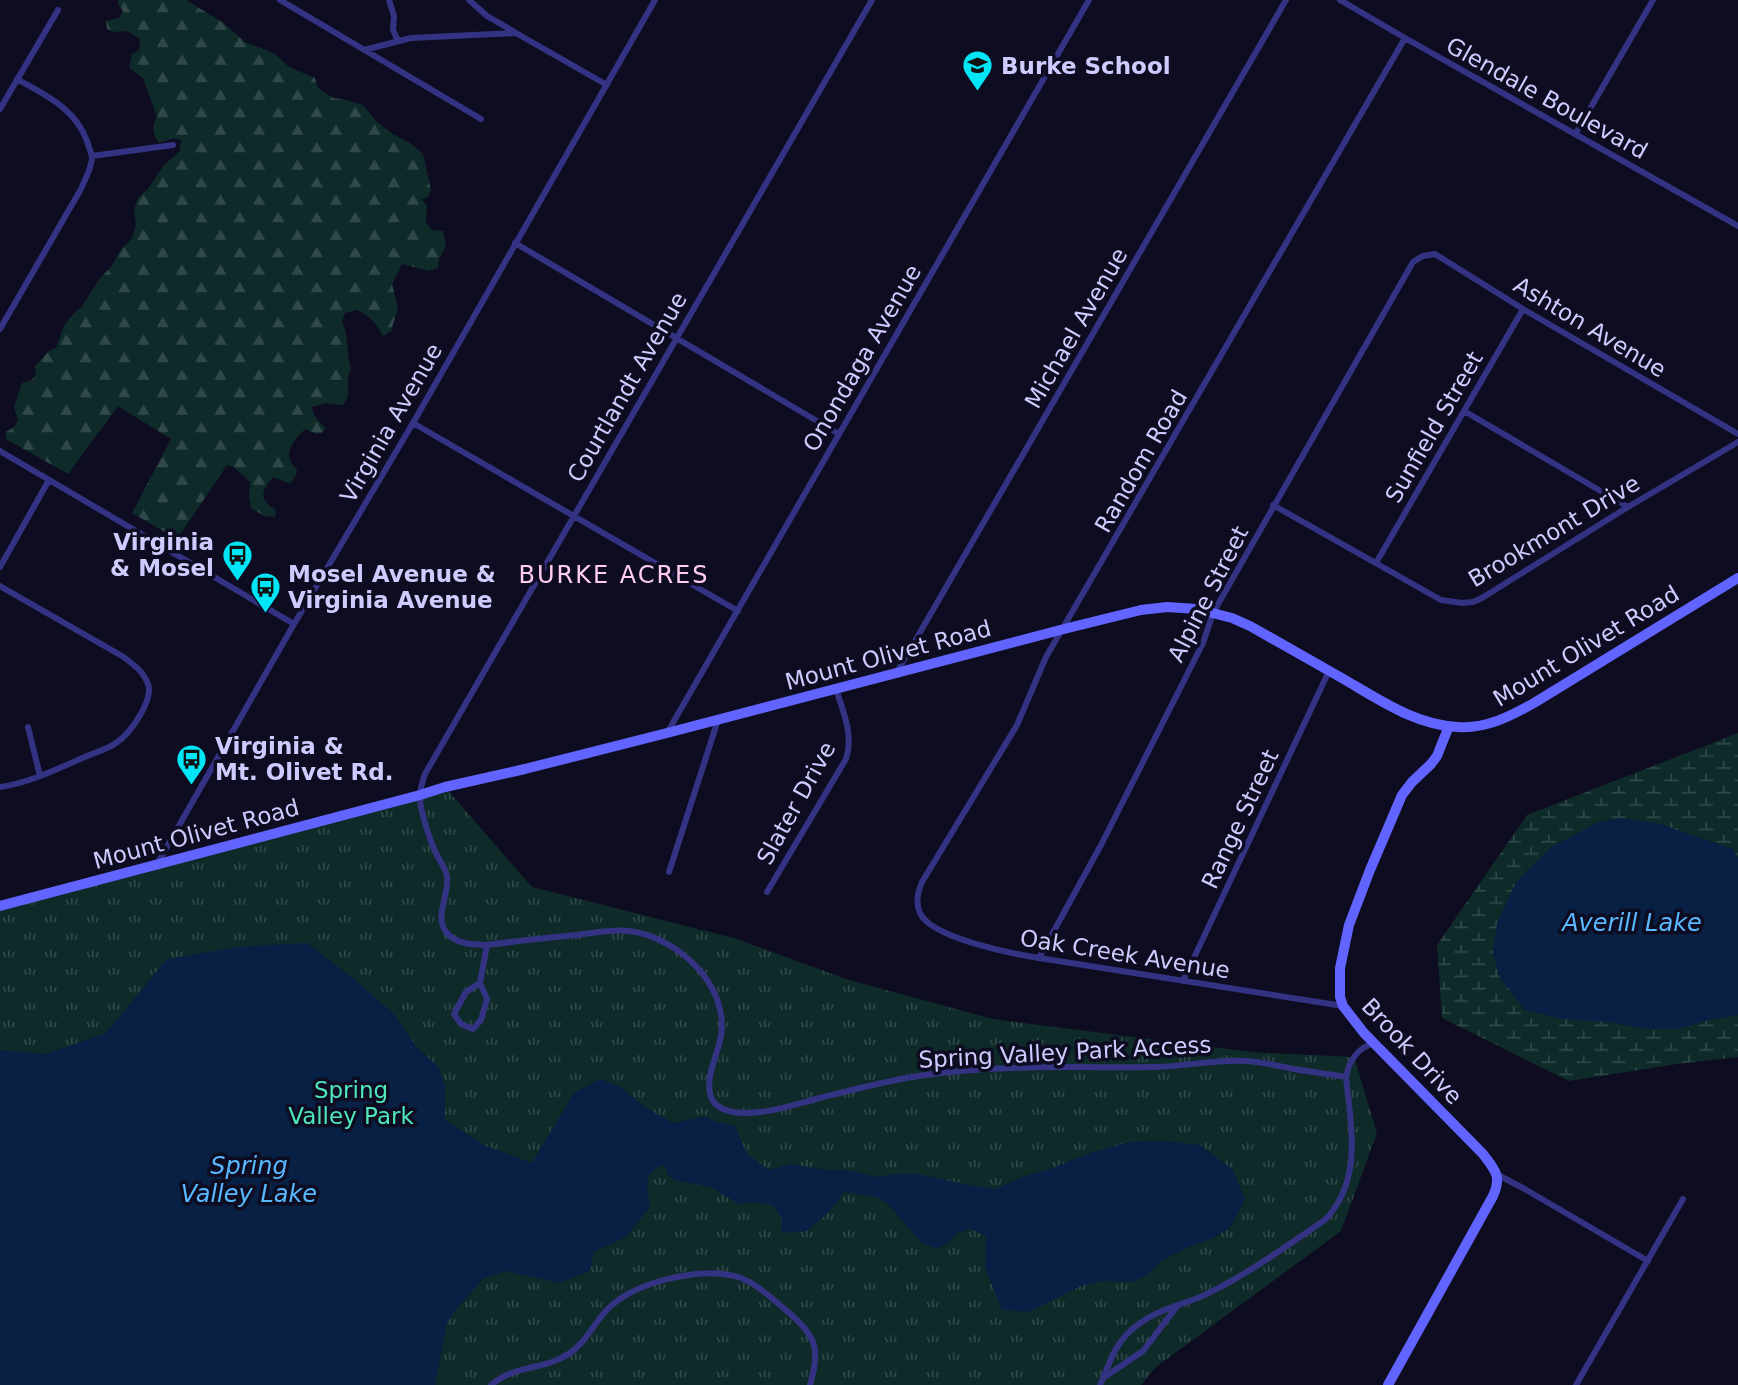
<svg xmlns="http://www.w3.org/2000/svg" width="1738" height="1385" viewBox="0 0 1738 1385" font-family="'DejaVu Sans',sans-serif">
	<defs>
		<pattern id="forest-firs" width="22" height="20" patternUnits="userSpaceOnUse" patternTransform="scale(1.75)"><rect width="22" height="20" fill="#0e2b29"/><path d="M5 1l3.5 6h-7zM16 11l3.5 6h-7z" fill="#304849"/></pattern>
		<pattern id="wetland-marsh" width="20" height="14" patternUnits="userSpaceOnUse" patternTransform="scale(1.75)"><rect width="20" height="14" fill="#0e2b29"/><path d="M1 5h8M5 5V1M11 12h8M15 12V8" fill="none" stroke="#304849"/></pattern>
		<pattern id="park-tufts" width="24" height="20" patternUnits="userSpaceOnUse" patternTransform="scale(1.75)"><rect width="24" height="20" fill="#0e2b29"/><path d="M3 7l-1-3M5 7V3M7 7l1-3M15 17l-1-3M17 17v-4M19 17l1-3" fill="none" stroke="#304849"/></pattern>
	</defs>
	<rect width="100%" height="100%" fill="#0e0c21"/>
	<path fill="url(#forest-firs)" d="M118 0H186L222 22 245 42 261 48 275 54 289 67 315 78 318 88 333 98 346 100 363 105 378 123 393 134 410 143 423 154 431 190 427 198 421 199 427 205 426 223 432 230 443 231 446 246 439 259 438 268 429 271 402 264 392 284 398 308 391 331 383 336C376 323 370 316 357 310L345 313 342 321C349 336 346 353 351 369 344 382 353 393 343 405L326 403 312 407C313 416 319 422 326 428L322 433 317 434 305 429C298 436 285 449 290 460 291 464 295 467 297 470L295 477 290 484 273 477C260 492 259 499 276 510L275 517 264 516 251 508 249 496 250 482 234 467 227 465 177 539 132 513 171 439 118 406 68 474 6 439V432L14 427 18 420 14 407 22 383 32 380 36 373 35 366 49 351 56 348 65 324 75 312 81 308 100 278 111 267 120 251 132 238 136 225 134 210 138 198 148 189 164 165 180 151 181 140 174 138 159 143C153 133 151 128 157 117L143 78 129 68 132 54 139 50 140 39 127 31 115 32 107 29 106 21 119 18 123 11 118 4Z"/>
	<path fill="url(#wetland-marsh)" d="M1738 733V1057L1677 1064 1569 1081 1442 1018 1437 945 1527 815Z"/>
	<path fill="url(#park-tufts)" d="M445 787 532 887 734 938 849 980 993 1019 1252 1052 1354 1057 1377 1133 1341 1231 1156 1367 1141 1385H0V906Z"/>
	<path fill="#082043" d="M1619 818 1657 823 1733 849 1738 858V1015L1709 1020 1678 1029H1646L1608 1022 1563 1019 1525 1010 1500 978 1493 953 1497 923 1516 882 1550 848 1596 823Z
		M307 943 355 980 394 1014 416 1046 439 1068 445 1087V1120L484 1145 532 1163 574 1093 600 1079 619 1086 645 1107 673 1123 705 1116 711 1120 735 1126 747 1154 769 1170 791 1164 826 1170H848L877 1177 894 1174H918L969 1185 995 1189 1025 1176 1047 1170 1093 1152 1130 1142 1165 1141 1200 1145 1233 1170 1245 1200 1230 1228 1213 1238 1184 1249 1161 1261 1147 1275 1132 1282 1103 1281 1081 1286 1029 1312 1002 1310 985 1267 986 1236 971 1229 956 1233 949 1242 937 1249 921 1242 887 1203 876 1197 844 1192 829 1212 807 1231 781 1233 782 1219 773 1205 753 1202 738 1204 711 1187 674 1180 668 1175 665 1167 661 1165C641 1177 648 1187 650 1207L626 1237 594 1252 590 1271 559 1283 506 1271 484 1278 454 1312 447 1323 435 1385H0V1050L46 1054 106 1033 167 959 238 947Z"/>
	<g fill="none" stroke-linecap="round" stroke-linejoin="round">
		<path stroke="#343383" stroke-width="6" d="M280 0 481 119
			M389 0 394 16 393 30 398 41
			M469 0 487 16 513 31
			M872 0 425 774C423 781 420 788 420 795 419 809 431 844 438 857 441 863 446 869 447 876 450 895 433 917 447 933 457 945 473 944 487 945 517 941 547 938 576 935 594 933 612 929 629 931 677 937 729 984 721 1036 718 1053 706 1076 710 1093 712 1105 722 1110 733 1112 761 1116 789 1106 816 1099 852 1090 888 1080 925 1075 1002 1064 1080 1068 1157 1067 1187 1066 1217 1059 1247 1061 1263 1062 1278 1066 1294 1069 1311 1072 1329 1074 1346 1077
			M1340 0 1405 38 1738 226
			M364 50 411 38 516 33 607 85
			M0 109 58 10
			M1576 133 1653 0
			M92 156 173 145
			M515 243 839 434
			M0 329 81 189C85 179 92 168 92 157 91 152 88 145 87 141 75 108 45 95 17 79
			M1464 411 1628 507
			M413 423 738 611
			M0 451 294 624
			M1273 505 1441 600 1462 603 1473 602 1482 598 1628 507 1738 442
			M1376 563 1523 309
			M0 567 49 480
			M0 586 122 656C133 664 143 671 148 684 154 700 130 734 116 743 108 749 96 752 87 756 59 768 30 783 0 787
			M897 672 1286 0
			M28 727 40 776
			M667 733 1089 0
			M157 864 294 624 413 423 655 0
			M669 872 718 720
			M767 892 846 759C854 735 843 711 836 689
			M1039 958 1101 845 1203 643 1213 613 1413 262 1423 256 1435 254 1523 309 1738 434
			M1183 981 1329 671
			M480 983 466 992 454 1014 461 1024 473 1029 481 1020 487 999 480 983 487 945
			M1343 1006 1039 958C1013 954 931 938 920 913 915 902 918 892 922 882L1017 725 1046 657 1405 38
			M1498 1175 1523 1188 1648 1261
			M1103 1378 1143 1351 1178 1305
			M491 1385C515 1364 544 1371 570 1353 588 1341 595 1319 612 1305 640 1281 703 1266 738 1277 757 1283 772 1299 787 1311 816 1336 821 1348 810 1385
			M1100 1385C1110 1364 1111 1351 1128 1333 1151 1311 1173 1308 1200 1297 1208 1294 1216 1289 1224 1285 1260 1266 1292 1242 1325 1220 1363 1180 1351 1127 1346 1077 1349 1061 1358 1047 1375 1043
			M1576 1385 1683 1199"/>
		<path stroke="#6264ff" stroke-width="10" d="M0 906 420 795 445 787 525 769 667 733 1064 629 1141 610 1167 607 1197 609 1232 618 1250 626C1280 643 1310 660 1340 677 1377 698 1414 725 1458 727 1486 729 1511 716 1534 703L1738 578
			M1388 1385 1493 1196C1502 1176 1495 1170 1483 1154L1364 1033 1343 1006 1340 997V968L1349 925 1370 870 1402 795 1412 782 1431 764 1437 756 1449 726"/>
	</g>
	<defs>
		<symbol id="school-pin" viewBox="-11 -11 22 30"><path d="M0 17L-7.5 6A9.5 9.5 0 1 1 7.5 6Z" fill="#00e6f6" stroke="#0e0c21"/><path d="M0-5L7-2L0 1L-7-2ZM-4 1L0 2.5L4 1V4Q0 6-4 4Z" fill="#111"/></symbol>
		<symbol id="bus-pin" viewBox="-11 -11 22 30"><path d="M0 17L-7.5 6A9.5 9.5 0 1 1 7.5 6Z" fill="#00e6f6" stroke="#0e0c21"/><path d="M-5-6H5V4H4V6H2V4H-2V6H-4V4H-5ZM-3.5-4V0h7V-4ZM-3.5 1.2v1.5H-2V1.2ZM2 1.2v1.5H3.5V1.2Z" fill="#111"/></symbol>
	</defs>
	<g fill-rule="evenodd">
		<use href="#school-pin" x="960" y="48" width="35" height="47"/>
		<use href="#bus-pin" x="220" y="538" width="35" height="47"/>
		<use href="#bus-pin" x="248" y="570" width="35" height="47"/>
		<use href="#bus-pin" x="174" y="742" width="35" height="47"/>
	</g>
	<g text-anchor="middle" stroke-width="7" stroke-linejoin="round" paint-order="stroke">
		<g font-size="23" font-weight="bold" fill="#d0cbff" stroke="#0e0c21" text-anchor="start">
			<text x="1001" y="74">Burke School</text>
			<text x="214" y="550" text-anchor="end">Virginia<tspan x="214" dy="26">&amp; Mosel</tspan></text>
			<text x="288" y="582">Mosel Avenue &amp;<tspan x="288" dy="26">Virginia Avenue</tspan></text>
			<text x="215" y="754">Virginia &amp;<tspan x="215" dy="26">Mt. Olivet Rd.</tspan></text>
		</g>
		<g font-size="23" fill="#d0cbff" stroke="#0e0c21">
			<text transform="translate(1547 98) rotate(29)" y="8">Glendale Boulevard</text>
			<text transform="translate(1590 327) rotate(31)" y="8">Ashton Avenue</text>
			<text transform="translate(1076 328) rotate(-60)" y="8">Michael Avenue</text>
			<text transform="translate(862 358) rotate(-60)" y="8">Onondaga Avenue</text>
			<text transform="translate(627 387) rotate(-60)" y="8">Courtlandt Avenue</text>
			<text transform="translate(391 423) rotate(-60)" y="8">Virginia Avenue</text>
			<text transform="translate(1434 427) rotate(-60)" y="8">Sunfield Street</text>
			<text transform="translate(1141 461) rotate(-60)" y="8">Random Road</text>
			<text transform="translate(1554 531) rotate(-31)" y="8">Brookmont Drive</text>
			<text transform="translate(1208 594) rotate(-63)" y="8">Alpine Street</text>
			<text transform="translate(1586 646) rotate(-31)" y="8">Mount Olivet Road</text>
			<text transform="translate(888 655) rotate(-15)" y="8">Mount Olivet Road</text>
			<text transform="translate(796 803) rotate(-61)" y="8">Slater Drive</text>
			<text transform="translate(1240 819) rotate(-65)" y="8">Range Street</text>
			<text transform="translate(196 834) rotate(-15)" y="8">Mount Olivet Road</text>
			<text transform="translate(1125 954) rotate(9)" y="8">Oak Creek Avenue</text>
			<text transform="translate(1412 1051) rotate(47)" y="8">Brook Drive</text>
			<text transform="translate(1065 1052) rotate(-3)" y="8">Spring Valley Park Access</text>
		</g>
		<g font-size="23" fill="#50e6bc" stroke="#0e0c21">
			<text x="351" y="1098">Spring<tspan x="351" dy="26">Valley Park</tspan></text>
		</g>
		<g font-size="24" letter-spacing="2" fill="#ffcdef" stroke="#0e0c21">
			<text x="614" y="583">BURKE ACRES</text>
		</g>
		<g font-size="24" font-style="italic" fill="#59b8ff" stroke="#0e0c21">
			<text x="1632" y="931">Averill Lake</text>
			<text x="249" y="1174">Spring<tspan x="249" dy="28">Valley Lake</tspan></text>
		</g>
	</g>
</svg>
